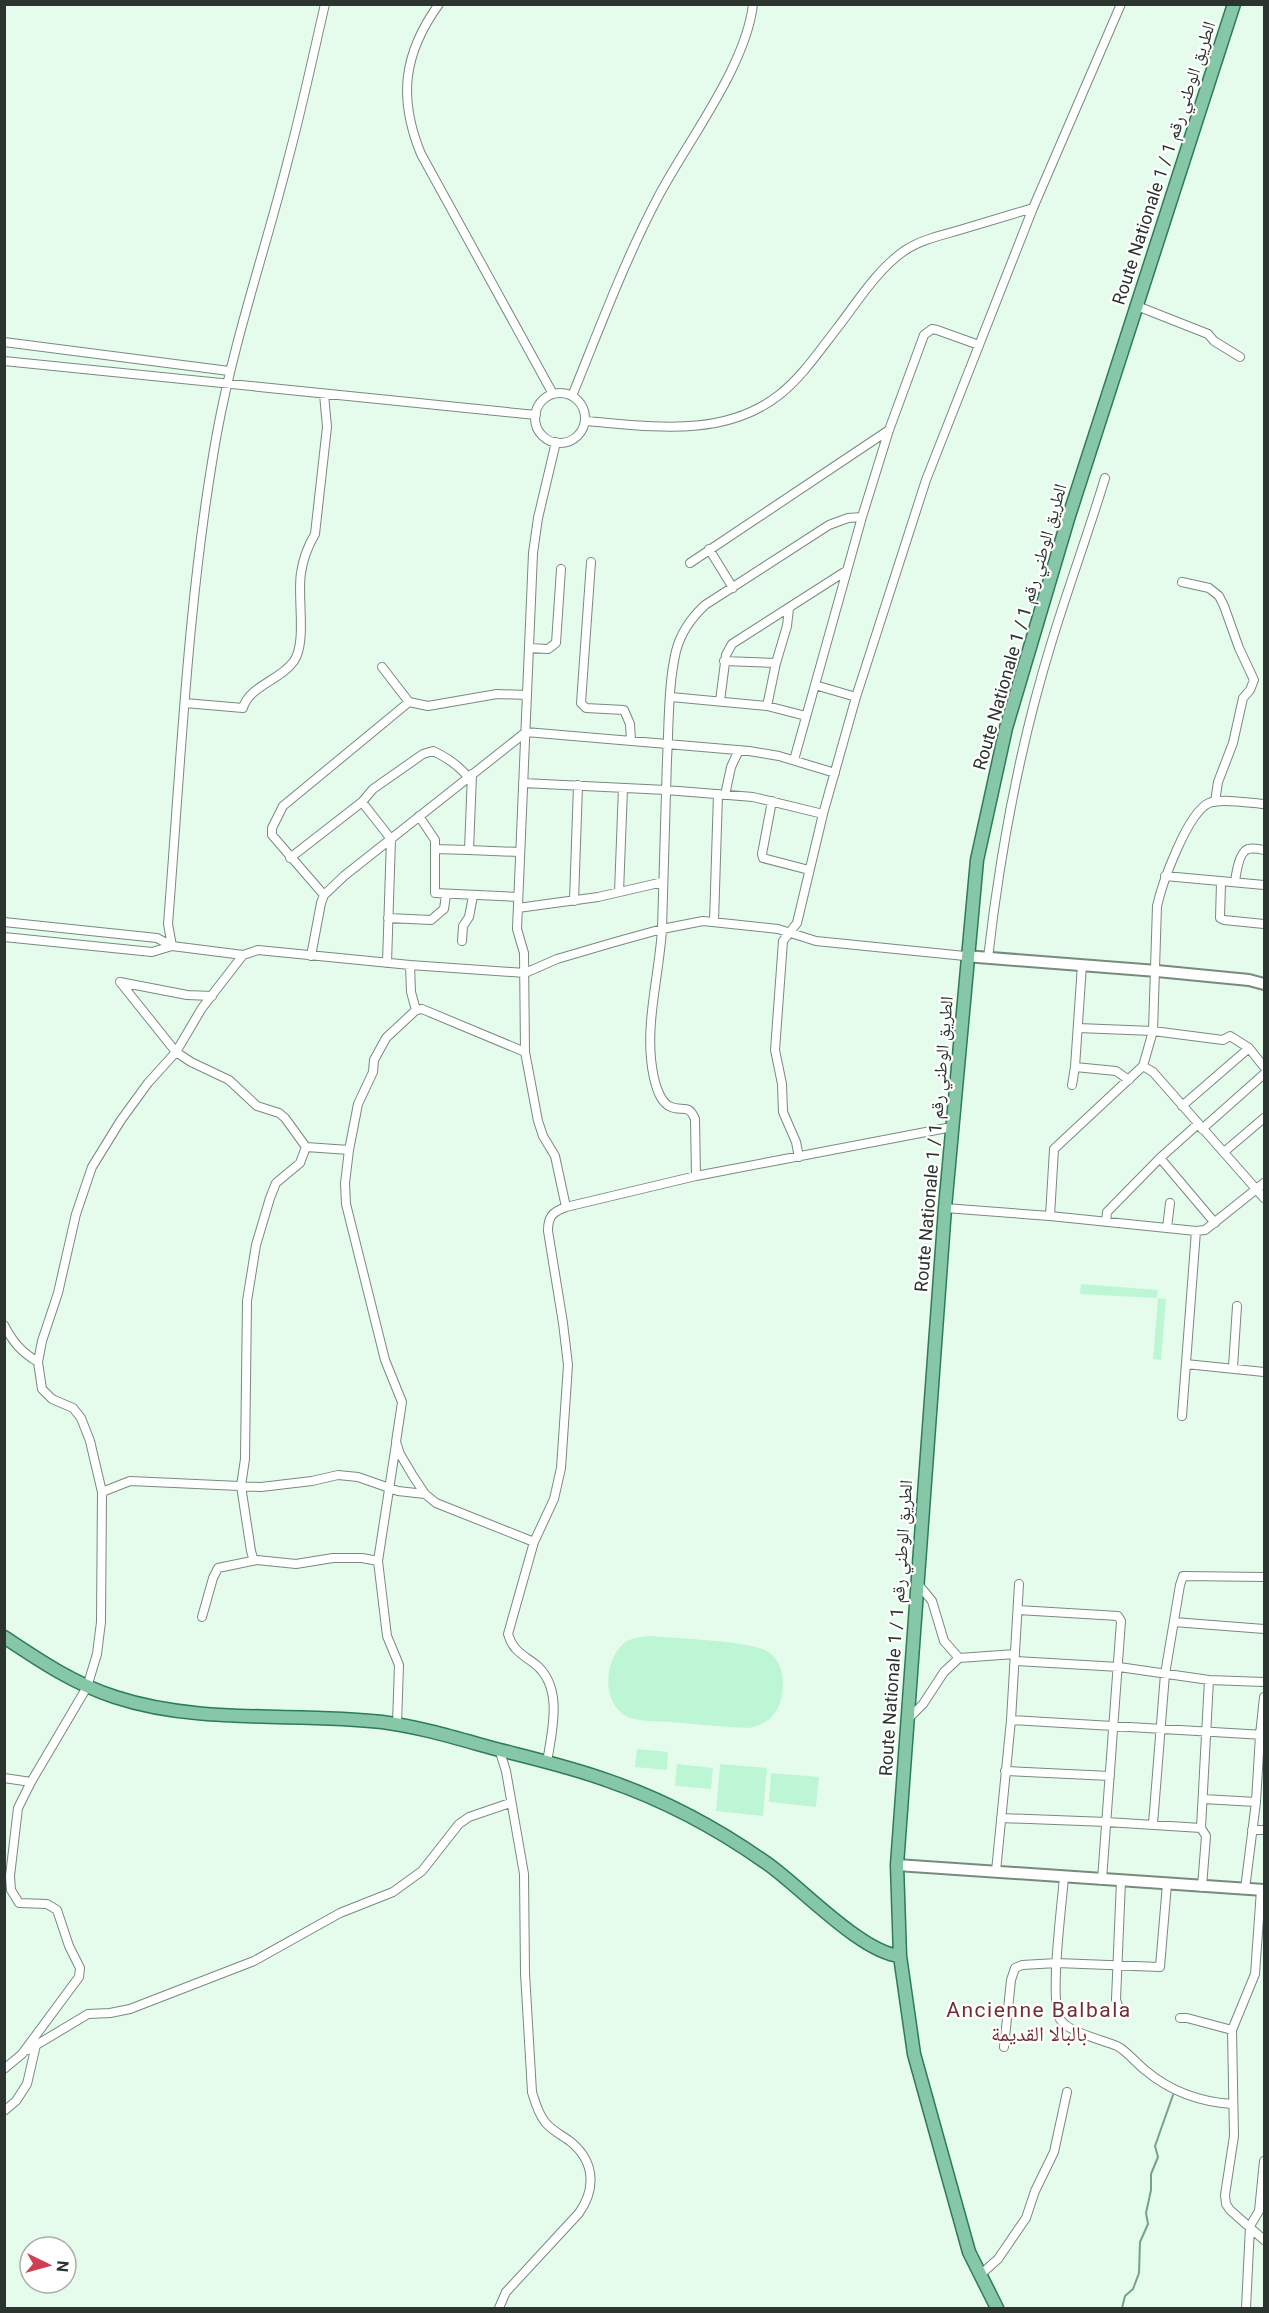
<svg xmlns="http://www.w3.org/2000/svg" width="1269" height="2313" viewBox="0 0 1269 2313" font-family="Roboto,'Noto Naskh Arabic',sans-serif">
	<rect width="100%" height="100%" fill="#e5fced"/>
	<path fill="#bdf6d5" d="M1081 1284 1158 1290 1157 1298 1080 1294Z
		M1158 1298 1166 1299 1161 1360 1153 1359Z
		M649 1636C673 1638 751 1641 767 1651 784 1661 785 1683 781 1700 776 1717 765 1725 749 1728 722 1727 696 1724 670 1722 656 1721 640 1722 628 1717 602 1704 603 1663 623 1644 630 1638 640 1637 649 1636Z
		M637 1749 668 1752 667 1770 635 1767Z
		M677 1764 713 1768 711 1789 675 1786Z
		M720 1764 767 1768 763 1816 716 1811Z
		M771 1773 819 1777 816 1807 769 1802Z"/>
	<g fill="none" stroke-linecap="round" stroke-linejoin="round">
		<path stroke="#74a388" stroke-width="2" d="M1122 2308 1125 2296 1133 2289 1139 2273 1140 2242 1148 2224 1146 2213 1151 2190V2174L1158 2157 1155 2146 1173 2095"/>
		<defs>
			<path id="street" d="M439 4C403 54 398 98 421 154L553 394
				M1137 306 1208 334 1214 341 1240 357
				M4 342 229 371
				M4 361 536 415
				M535 418a25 25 0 1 1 50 0a25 25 0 1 1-50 0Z
				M572 396C599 330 624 262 657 199 686 143 746 67 753 4
				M585 421C650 426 723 439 779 395 802 377 820 350 838 327 858 301 877 270 904 251 922 239 943 235 963 229 987 222 1010 215 1033 208
				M709 549 733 588
				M591 562 581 703 586 708 624 710 630 724 631 740
				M690 563 889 430
				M1182 582 1209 588 1219 596 1224 606 1239 648 1254 680 1250 690 1243 698 1233 743 1218 782 1215 802
				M529 648 548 649 556 643 561 569
				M724 661 776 663
				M382 667 409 702 428 706 497 694 527 695
				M815 685 856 697
				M671 697 767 706 806 716
				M720 701 726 655 732 644 846 571
				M185 703 243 708C249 686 281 680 294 661 307 642 297 596 301 573 303 559 308 546 315 534L327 427 324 394
				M767 706 776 663 787 626 789 608
				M794 760 862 517 889 430 924 335 932 329 937 330 979 345
				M472 774 469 850 519 852
				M523 783 666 790 753 797 823 814
				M725 795 731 767 739 750
				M772 801 762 854 763 858 809 870
				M362 802 391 839 387 963
				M419 816 435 840V893L518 897
				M435 849 469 850
				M290 858 362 802 373 789 423 754 433 751C446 757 459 766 468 777
				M1165 876 1264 885
				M1235 882C1236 874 1239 852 1248 849 1252 848 1260 849 1264 850
				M1221 883 1220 918 1224 920 1264 924
				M619 892 623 788
				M324 895 272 835V828L283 806 409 702
				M574 901 578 785
				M518 908 598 897 663 882
				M388 918 431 920 444 909 446 895
				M4 922 157 938 172 946
				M714 922 718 794
				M4 937 152 952 172 946 243 955
				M462 941 463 926 469 917 473 896
				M172 946 168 924C181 760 188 594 217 433 234 340 265 251 288 160 302 108 313 56 325 4
				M311 956 321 903 324 895 344 876 526 732 749 751 779 756 835 773
				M988 958C1000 852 1020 745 1051 644 1068 588 1088 534 1105 478
				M410 965 411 992 416 1010
				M120 982 176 1052 191 1062 229 1080 257 1106 279 1113 285 1118 306 1147 349 1150
				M120 982 187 995 212 996
				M1078 1028 1153 1031 1223 1040 1230 1036 1249 1048 1264 1067
				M525 1052 524 953 517 929 533 553 538 518 556 442
				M1143 1066 1153 1031 1157 906C1162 884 1187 813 1209 803 1220 798 1251 803 1264 804
				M1075 1067 1116 1071 1129 1080
				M1072 1085 1075 1067 1082 965
				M1182 1106 1249 1048
				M1202 1129 1264 1074
				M306 1147 300 1163 276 1183 270 1198 256 1245 247 1301 245 1459 241 1486 251 1551 253 1558 257 1560 296 1564 333 1558H362L378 1561
				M1224 1152 1264 1118
				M799 1157 796 1142 783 1112 782 1084 775 1050 783 941 797 923 823 814 856 697 926 480 1033 208 1121 4
				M1160 1158 1215 1223
				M696 1176 695 1119C688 1102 681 1113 669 1106 661 1102 656 1087 654 1078 643 1029 659 979 662 929 664 872 665 816 667 760 669 724 668 685 676 651 681 632 691 618 705 605L829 525 848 518 862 517
				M945 1208 1050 1216 1196 1231 1205 1230 1264 1183
				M1050 1216 1054 1149 1143 1066 1153 1072 1264 1198
				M1106 1222 1107 1212 1160 1158 1198 1124
				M1167 1228 1170 1203
				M4 1325C13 1342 21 1352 38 1362
				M1186 1364 1264 1372
				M1233 1367 1237 1306
				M1182 1416 1196 1231
				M396 1444 378 1561 387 1636 399 1665 397 1724
				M102 1492 130 1481 261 1487 312 1481 338 1475 358 1477 398 1491 425 1494
				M534 1542 436 1503 425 1494 413 1476 400 1454 396 1442 402 1402 385 1360 346 1204 345 1183 349 1150 358 1104 373 1072 374 1060 386 1038 416 1010 422 1009 525 1052 538 1121 543 1136 555 1156 566 1207
				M918 1584 932 1601 944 1641 959 1658
				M1018 1610 1118 1616 1121 1621 1102 1880
				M202 1617 213 1578 218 1568 257 1560
				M1174 1622 1264 1629
				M1015 1661 1119 1667 1209 1680 1264 1682
				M908 1719 923 1704 944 1672 959 1658 1015 1654
				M1011 1720 1264 1735
				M499 1749 506 1771 524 1874 525 1973 532 2092C535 2102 538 2113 545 2122 552 2131 562 2135 571 2142 595 2162 596 2189 579 2213L506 2292 499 2308
				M547 1762C552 1731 564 1687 535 1664 522 1654 513 1651 508 1634L534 1542 554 1499 561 1468 568 1365 563 1323 548 1231C548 1217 552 1212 566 1207L696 1176 952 1127
				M1005 1771 1110 1776
				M4 1778 31 1782
				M1203 1799 1256 1802
				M1001 1818 1107 1822 1201 1828
				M1153 1824 1165 1674 1180 1585 1183 1576 1264 1577
				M1252 1830H1264
				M996 1871 1011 1720 1019 1584
				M1064 1877C1062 1904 1049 2000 1060 2019 1067 2032 1103 2040 1117 2046 1127 2051 1136 2063 1145 2070 1171 2092 1199 2102 1233 2104
				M1121 1881 1116 1999 1118 2006 1123 2012
				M1202 1887 1206 1836 1201 1828 1209 1680
				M1245 1889 1256 1802 1260 1735 1264 1697
				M1261 1890 1255 1974 1232 2030 1234 2136 1225 2195 1226 2204 1230 2210 1264 2240
				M1180 2018H1187L1232 2030
				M1004 2047 1011 1980 1015 1968 1022 1965 1057 1963 1160 1967 1167 1884
				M28 2050 88 2014 110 2013 130 2009 254 1961 340 1913 393 1892 422 1871 459 1824 469 1817 510 1803
				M4 2069 22 2054 79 1977 80 1968 69 1946 57 1910 47 1904 19 1903 11 1890 10 1876 18 1808 31 1782 87 1687 97 1654 101 1622 102 1492 90 1441 81 1418 73 1408 52 1399 42 1389 38 1362 42 1341 58 1293 76 1214 92 1167 121 1120 148 1083 176 1052 202 1008 243 955 258 950 410 965 525 973 557 959 615 942 662 929 703 921 778 929 816 941 965 956
				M4 2111 16 2101 27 2084 36 2045
				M980 2275 998 2259 1026 2218 1035 2191 1054 2152 1067 2092
				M1246 2308 1250 2226 1259 2211 1264 2161"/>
			<path id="secondary" d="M965 956 1157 971 1249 980 1264 984
				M897 1865 1264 1890"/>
			<path id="primary" d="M4 1637C40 1661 74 1684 115 1697 200 1725 295 1712 382 1722 420 1727 456 1738 492 1748 531 1758 571 1767 609 1781 664 1800 718 1829 765 1862 799 1885 861 1953 900 1956
				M997 2308 969 2252 914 2054 900 1956 897 1865 945 1208 977 860 1006 728 1068 519 1234 4"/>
		</defs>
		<use href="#street" stroke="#768b7e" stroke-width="10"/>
		<use href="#secondary" stroke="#768b7e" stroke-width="14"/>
		<use href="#primary" stroke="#307b57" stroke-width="15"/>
		<use href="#street" stroke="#fff" stroke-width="8"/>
		<use href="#secondary" stroke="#fff" stroke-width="10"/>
		<use href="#primary" stroke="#85c7a7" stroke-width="12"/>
	</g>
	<g text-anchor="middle" stroke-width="4.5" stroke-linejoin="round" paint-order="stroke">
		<g font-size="18" fill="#2b342f" stroke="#fff">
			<text transform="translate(1164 163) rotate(-72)" y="6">Route Nationale 1 / الطريق الوطني رقم 1</text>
			<text transform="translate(1020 627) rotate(-74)" y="6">Route Nationale 1 / الطريق الوطني رقم 1</text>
			<text transform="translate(934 1144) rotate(-85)" y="6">Route Nationale 1 / الطريق الوطني رقم 1</text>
			<text transform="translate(896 1628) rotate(-86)" y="6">Route Nationale 1 / الطريق الوطني رقم 1</text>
		</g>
		<g font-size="21" letter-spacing="1.5" fill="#732c32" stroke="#fff">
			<text x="1039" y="2017">Ancienne Balbala<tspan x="1039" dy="24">بالبالا القديمة</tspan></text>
		</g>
	</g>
	<rect width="1269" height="2313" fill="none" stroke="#2b342f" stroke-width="12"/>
	<g transform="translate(48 2265) rotate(95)"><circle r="28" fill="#ffffff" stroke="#aaaeac" stroke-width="1.5"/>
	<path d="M0-4.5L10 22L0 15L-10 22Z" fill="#cf3f51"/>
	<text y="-9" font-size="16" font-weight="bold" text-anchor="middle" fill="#2b342f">N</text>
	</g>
</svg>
